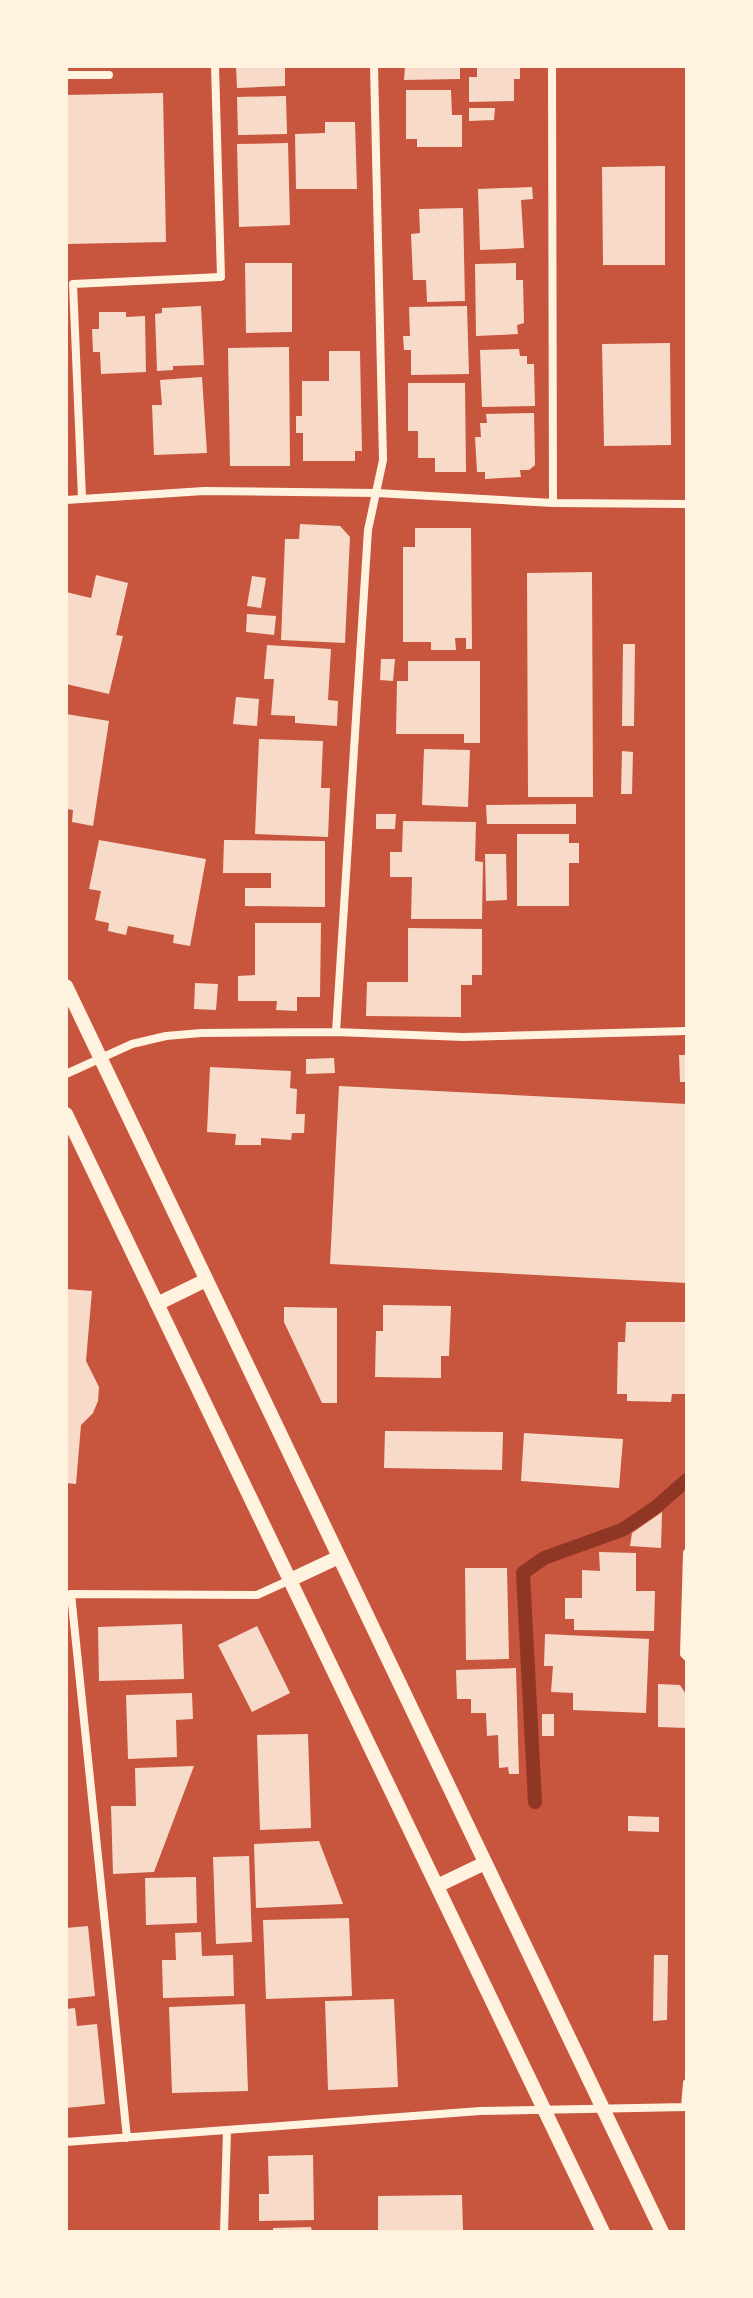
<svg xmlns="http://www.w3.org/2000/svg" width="753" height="2298" viewBox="0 0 753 2298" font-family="'Archivo Narrow',sans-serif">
	<rect width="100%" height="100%" fill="#c8553d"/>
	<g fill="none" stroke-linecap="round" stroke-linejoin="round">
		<path stroke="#8f3625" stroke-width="14" d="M535 1802 523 1573 544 1558 622 1530 656 1507 687 1480"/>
	</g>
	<path fill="#f7dbc8" d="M236 66H285V86L237 88Z
		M405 66H460V79L404 80Z
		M477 66H520V79H514V101L469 102V77H477Z
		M406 90H451L452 115H462V147H417V139H406Z
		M163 93 166 242 66 244V95Z
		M286 96 287 134 238 135 237 97Z
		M469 108H495L494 120 469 121Z
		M325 122H355L357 189H296L295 134 325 133Z
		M288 143 290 225 239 227 237 144Z
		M665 166V265H603L602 167Z
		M532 187 533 199 521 200 524 248 480 250 478 189Z
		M463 208 465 301 427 302 426 280H413L411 234 420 233 419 209Z
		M245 263H292V332L246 333Z
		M516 263V280H523L524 323 517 325 518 334 476 336 475 264Z
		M201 306 204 365 173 366V370L157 371 155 314 162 313V308Z
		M467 306 469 374 411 375V350H404L403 336H410L409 307Z
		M99 312H126V317L145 316 146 372 101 374 100 352H93L92 329H99Z
		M670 343 671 445 604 446 602 344Z
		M289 347 290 466H230L228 348Z
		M519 349 520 356H527V364H534L535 406 482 407 480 350Z
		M329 351H360L362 451H355V461H303V433H296V416H302V381H329Z
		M202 377 207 453 154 455 152 405H162L160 380Z
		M408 383H465L466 472H435V458H418V431H408Z
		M534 413 535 465 529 470H520L521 477 485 479V472H477L475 437H481L480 423H487L486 414Z
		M300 524 340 526 350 537 345 643 281 640 285 539H299Z
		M415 528H471L472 649H466V638H455L456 650H431V642H403V547H415Z
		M592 572 593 797H528L527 573Z
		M96 575 128 583 116 635 123 636 109 694 66 684V592L91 598Z
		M252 576 266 578 261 608 247 606Z
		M247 614 276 616 274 635 246 632Z
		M623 644H635L634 726H622Z
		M267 645 331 649 328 700 338 701 337 726 295 723V716L271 715 274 679H264Z
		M381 659H395L393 681 380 680Z
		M408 661H480V743H464V734H396L397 681H408Z
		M236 697 259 699 257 726 233 724Z
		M66 714 109 721 93 826 72 822 73 810 66 809Z
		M259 739 323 741 321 788H330L328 837 255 834Z
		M424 749 470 750 468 807 422 805Z
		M622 751 633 752 632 794H621Z
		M576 804V824H487L486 805Z
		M376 814H396L395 829H376Z
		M403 821 476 822 475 861 483 862 482 919H411L412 877H390V852H402Z
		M517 834H569V843H579V863H569V906H517Z
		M99 840 206 859 190 946 173 943 174 935 128 926 126 935 108 931 109 923 95 920 101 891 89 889Z
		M224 840 325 841V907L245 906V888H271V873H223Z
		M485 854H506L507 900 486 901Z
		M255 923H321L320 997H297V1011L276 1010 277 1001H238V976L255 975Z
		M408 928 482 929V975H472V985H461V1017L366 1016 367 982H408Z
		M195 983 218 984 216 1010 194 1009Z
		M679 1055H687V1082H680Z
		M334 1058 335 1073 306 1074V1059Z
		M210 1067 291 1071 290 1088 297 1089 296 1114H305L304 1133H292L291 1140 261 1138V1145H235L236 1134 207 1132Z
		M339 1086 687 1104V1283L330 1264Z
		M66 1289 92 1291 86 1361 99 1387 98 1401 93 1413 81 1425 76 1484 66 1483Z
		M383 1305 451 1306 449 1356H441V1378L375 1377 376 1331H383Z
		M284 1307 337 1308V1403H322L284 1322Z
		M626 1322H685L687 1394H672L671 1402 627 1401V1394H617L618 1342H625Z
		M385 1431 503 1432 502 1470 384 1468Z
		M524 1433 623 1439 619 1488 521 1481Z
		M662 1512 661 1548 630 1546 632 1533Z
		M599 1552 636 1553V1591H655L654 1631 574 1630V1619H565V1598H582V1570L600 1571Z
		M465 1568H507L509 1659 466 1660Z
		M182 1624 184 1679 99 1681 98 1627Z
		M257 1626 290 1693 252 1712 218 1645Z
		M545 1634 649 1639 646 1713 573 1710V1693L551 1692 553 1666H544Z
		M516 1668 519 1774H509L508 1767 499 1768 498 1735 487 1736 486 1713H471V1699H457L456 1670Z
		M658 1684 680 1685 687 1696V1728L658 1727Z
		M192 1693 193 1719 176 1720 177 1757 128 1759 126 1695Z
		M542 1714H554V1736H542Z
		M308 1734 311 1828 260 1830 257 1735Z
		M194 1766 154 1872 113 1874 111 1806H136L135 1768Z
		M628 1816 659 1817V1832L628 1831Z
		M319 1841 343 1904 256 1908 254 1844Z
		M249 1856 252 1942 216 1944 213 1857Z
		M196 1877 197 1923 146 1925 145 1878Z
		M349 1918 352 1996 266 1999 263 1920Z
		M88 1926 95 1996 66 1999V1928Z
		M201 1932 202 1956 233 1955 234 1996 163 1998 162 1960H176L175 1933Z
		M654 1955H668L667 2020 653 2021Z
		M394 1999 398 2087 328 2090 325 2001Z
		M245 2004 248 2091 172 2093 169 2007Z
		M75 2008 77 2026 97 2024 105 2104 66 2108V2009Z
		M313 2155 314 2220 259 2221V2194H269L268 2156Z
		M462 2195 463 2232H378V2196Z
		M311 2227 312 2232H273V2228Z"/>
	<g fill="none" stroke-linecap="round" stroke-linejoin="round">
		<path stroke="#fff3e0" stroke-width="8" d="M552 66 553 503
			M66 75H109
			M82 498 73 284 221 277 215 66
			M66 500 204 491 377 493 553 503 687 504
			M336 1032 368 530 383 460 374 66
			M66 1074 132 1044 166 1036 201 1033 336 1032 463 1037 687 1031
			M687 1553 684 1654 687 1657
			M685 2107 687 2083
			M127 2138 71 1594 257 1595 290 1580
			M66 2142 480 2111 687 2107
			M224 2232 227 2131"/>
		<path stroke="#fff3e0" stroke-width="14" d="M66 986 662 2232
			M66 1114 603 2232
			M157 1304 206 1280
			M290 1580 339 1557
			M437 1886 485 1863"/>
	</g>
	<rect width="753" height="2298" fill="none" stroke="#fff3e0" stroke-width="136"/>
</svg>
